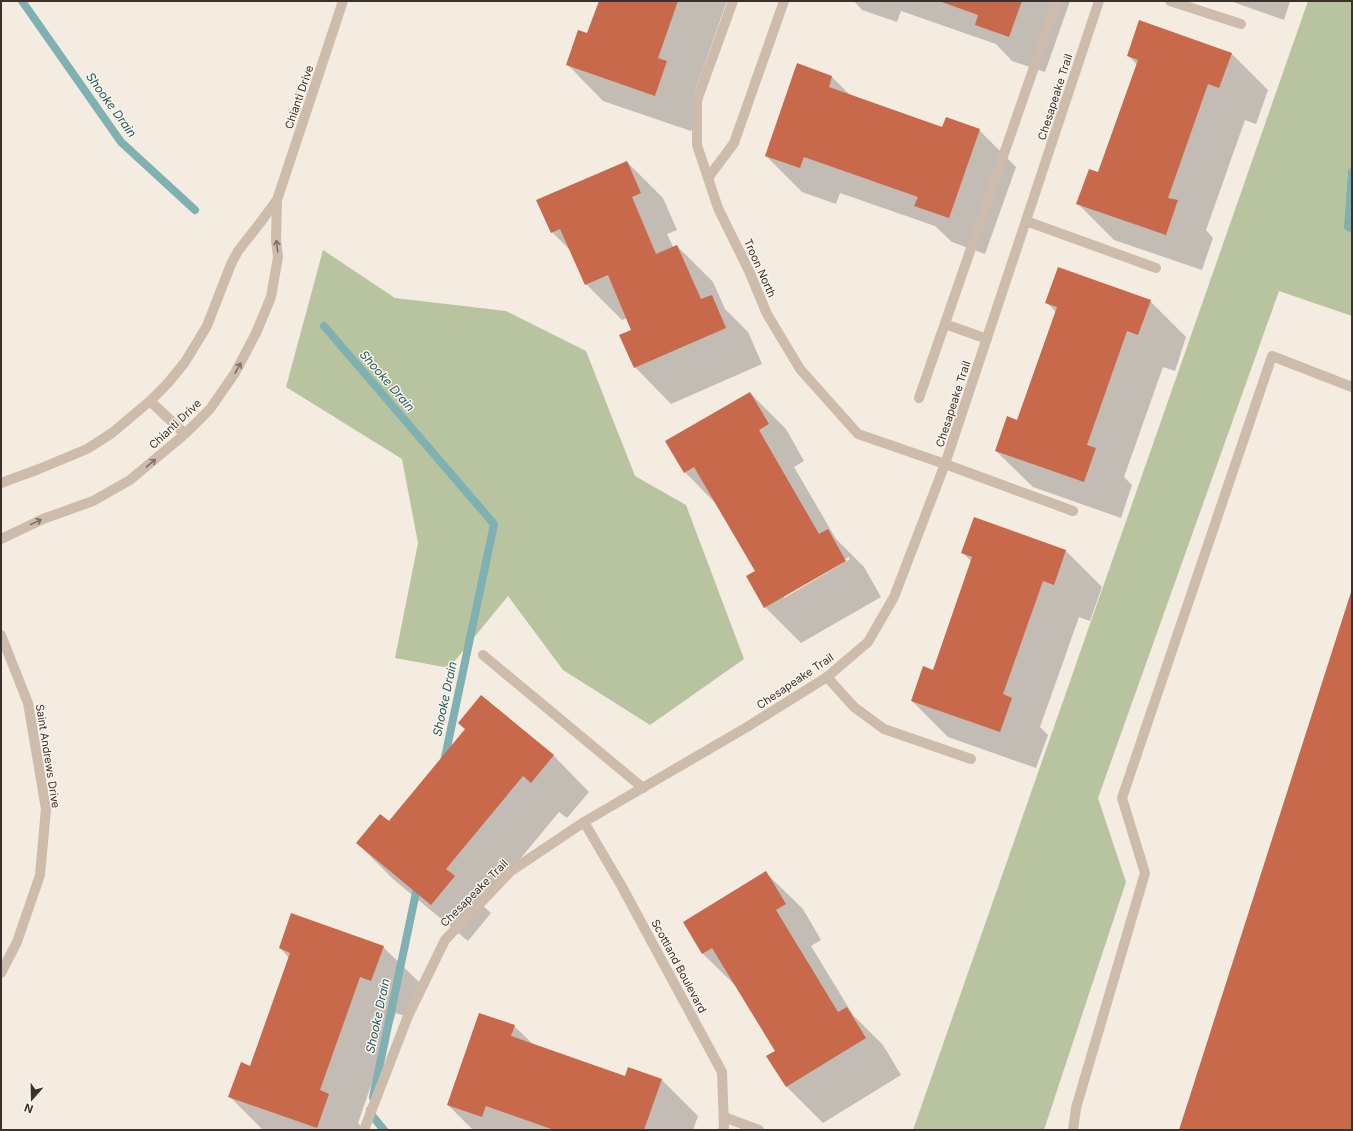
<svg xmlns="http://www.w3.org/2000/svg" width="1353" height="1131" viewBox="0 0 1353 1131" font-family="Inter,sans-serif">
	<rect width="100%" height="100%" fill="#f4ebe1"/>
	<path fill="#b8c4a0" d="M1308 1H1352V316L1279 291 1098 798 1126 882 1044 1130H913Z
		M323 250 395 298 506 311 586 351 635 476 686 505 744 659 650 725 563 670 508 596 449 668 395 658 418 543 402 459 286 387Z"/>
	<path fill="#0003" fill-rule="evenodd" d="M600 1H727L695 91 703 99 691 131 603 101 567 64 588 35Z
		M854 1H1070L1045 72 1012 61 996 44 901 11 897 22 862 10Z
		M1230 1H1290L1284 20Z
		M1232 54 1268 90 1256 124 1245 120 1206 230 1213 238 1202 270 1114 240 1078 204 1099 174 1137 65 1128 55Z
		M798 65 832 77 851 96 943 128 979 130 1016 167 985 254 952 242 935 226 840 193 836 204 802 192 766 156Z
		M627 162 663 198 677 230 667 234 673 247 677 246 713 282 725 309 748 332 762 364 671 404 635 367 633 330 627 318 622 320 586 284 572 252 552 232Z
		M1150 301 1186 337 1175 371 1163 367 1124 477 1132 485 1121 518 1033 487 996 451 1017 421 1056 312 1047 303Z
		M750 393 786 429 804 461 794 467 836 539 864 567 881 597 801 643 765 607 756 571 717 505 685 472ZM849 557 850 559 784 598V595Z
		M974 519 1066 551 1102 587 1090 621 1079 617 1040 727 1048 735 1036 768 948 737 912 701 933 671 972 562 962 552Z
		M553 755 589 792 567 818 559 812 482 905 491 913 468 941 393 879 357 843 389 823Z
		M766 873 803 909 821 940 811 946 853 1015 883 1045 901 1075 823 1123 786 1086 776 1051 739 989 703 954 684 923Z
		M383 947 420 983 408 1017 396 1013 358 1123 364 1130H263L229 1096 251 1067 289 958 280 948Z
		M514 1026 534 1045 625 1078 628 1068 662 1080 698 1116 693 1130H473L448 1105Z"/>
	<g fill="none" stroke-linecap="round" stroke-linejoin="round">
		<path stroke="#7fb0b2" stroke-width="8" d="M22 1 121 142 195 210
			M1352 172 1348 227 1352 229
			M324 326 494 524 444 762
			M373 1097 418 883
			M370 1110V1113L384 1130"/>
	</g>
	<path fill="#c8694b" d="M599 1H678L658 58 667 61 655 96 566 65 578 30 587 33Z
		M939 1H1022L1009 37 975 25 978 15Z
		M1139 20 1232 53 1219 88 1208 84 1168 198 1178 200 1166 235 1076 204 1089 169 1098 172 1138 60 1127 56Z
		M797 63 832 76 829 87 942 127 946 117 980 129 949 218 914 206 918 197 804 157 800 168 765 156Z
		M627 161 641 193 632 197 656 254 677 245 701 299 712 295 726 328 634 368 619 335 631 330 608 275 585 285 560 229 551 233 536 200Z
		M1058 267 1151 300 1138 335 1127 331 1087 445 1096 448 1084 482 995 451 1007 416 1017 420 1057 307 1045 303Z
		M750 392 769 424 759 430 819 534 828 529 846 561 764 608 746 576 755 571 694 467 684 473 665 441Z
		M974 517 1066 550 1054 585 1043 581 1003 694 1012 698 1000 732 911 701 923 666 933 670 972 557 961 553Z
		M1352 589V1130H1179Z
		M481 695 554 755 531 783 523 776 446 869 455 876 431 905 356 843 380 814 389 821 465 729 458 723Z
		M766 871 786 904 776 910 838 1012 847 1007 866 1038 786 1087 766 1056 775 1051 712 948 702 954 683 922Z
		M291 913 384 946 371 981 360 977 320 1090 329 1094 317 1128 228 1097 241 1062 250 1066 290 953 279 948Z
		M479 1013 515 1025 511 1036 625 1076 628 1067 662 1079 644 1130H554L486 1106 482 1117 447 1105Z"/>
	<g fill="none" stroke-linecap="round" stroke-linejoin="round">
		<path stroke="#cdbbac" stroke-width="10" d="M1170 1 1241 24
			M708 178 734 143 784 1
			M1026 221 1156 268
			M945 324 987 339
			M919 398 1057 1
			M945 464 1073 511
			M483 655 643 788
			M827 677 854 707 884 729 971 759
			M724 1117 759 1130
			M1073 1130 1076 1108 1145 873 1122 798 1272 356 1352 387"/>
		<path stroke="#cdbbac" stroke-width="10" d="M733 1 697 100V145L718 208 749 271 767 314 800 369 858 434 945 464
			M277 200 343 1
			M150 401 185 434
			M1 483 39 469 87 449 112 433 150 401 168 383 185 362 207 326 231 264 238 251 260 223 277 200 276 240 278 257 271 297 256 333 235 373 210 409 185 434 130 480 93 501 43 519 1 539
			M1 635 28 703 46 809 40 875 17 942 1 973
			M584 822 621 885 722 1072 724 1127 723 1130
			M364 1130 408 1016 445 940 511 871 584 822 747 727 827 677 868 642 894 597 945 464 1099 1"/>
	</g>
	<defs><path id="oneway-shaft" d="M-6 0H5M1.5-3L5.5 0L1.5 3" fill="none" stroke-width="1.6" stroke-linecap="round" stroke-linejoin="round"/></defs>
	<g stroke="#7d6f65">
		<use href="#oneway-shaft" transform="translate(277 246) rotate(-97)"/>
		<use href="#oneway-shaft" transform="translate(238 368) rotate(-61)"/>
		<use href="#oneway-shaft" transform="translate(151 463) rotate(-40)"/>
		<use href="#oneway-shaft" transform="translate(36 522) rotate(-25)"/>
	</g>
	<g text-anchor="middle" stroke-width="3" stroke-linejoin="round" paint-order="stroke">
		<g font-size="11" fill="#3b302b" stroke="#fbf5ee">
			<text transform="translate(299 97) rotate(-71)" y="4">Chianti Drive</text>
			<text transform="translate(1055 97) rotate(-72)" y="4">Chesapeake Trail</text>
			<text transform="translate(760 268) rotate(66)" y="4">Troon North</text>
			<text transform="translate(953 404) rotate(-72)" y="4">Chesapeake Trail</text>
			<text transform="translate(175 424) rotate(-43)" y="4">Chianti Drive</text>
			<text transform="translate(795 681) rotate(-34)" y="4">Chesapeake Trail</text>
			<text transform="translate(48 756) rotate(81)" y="4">Saint Andrews Drive</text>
			<text transform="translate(474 893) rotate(-45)" y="4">Chesapeake Trail</text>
			<text transform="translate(679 966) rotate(62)" y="4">Scottland Boulevard</text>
		</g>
		<g font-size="12" font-style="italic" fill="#1f5a5e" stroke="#fbf5ee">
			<text transform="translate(111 105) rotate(54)" y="4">Shooke Drain</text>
			<text transform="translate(387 381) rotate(49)" y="4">Shooke Drain</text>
			<text transform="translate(445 699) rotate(-78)" y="4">Shooke Drain</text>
			<text transform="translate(378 1016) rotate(-78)" y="4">Shooke Drain</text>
		</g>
	</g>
	<rect width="1353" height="1131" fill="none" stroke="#3b302b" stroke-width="4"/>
	<g transform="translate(32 1099) rotate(200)" stroke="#fbf5ee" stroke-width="3" paint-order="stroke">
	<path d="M0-3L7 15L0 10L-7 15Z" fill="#3b302b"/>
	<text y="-6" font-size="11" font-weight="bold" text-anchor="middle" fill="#3b302b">N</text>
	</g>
</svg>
